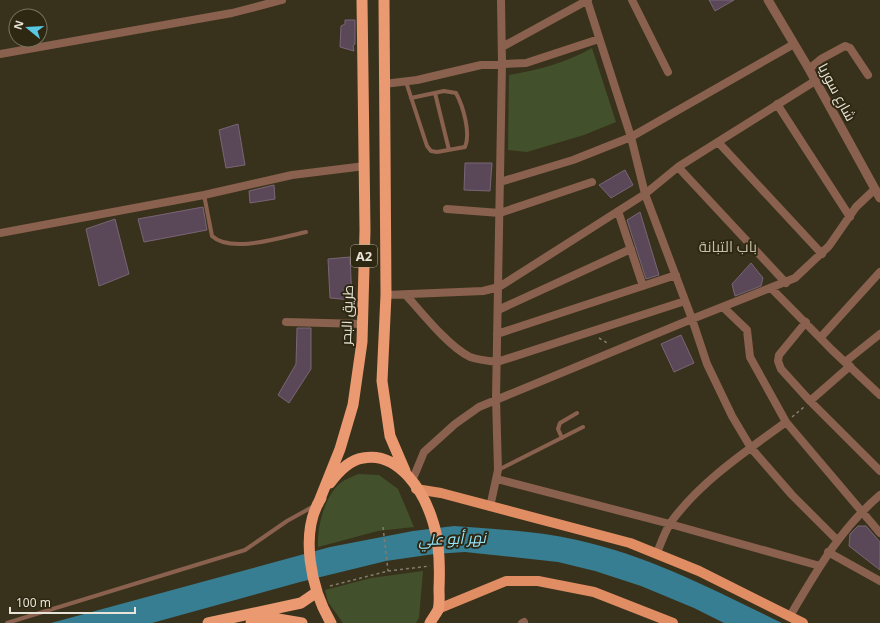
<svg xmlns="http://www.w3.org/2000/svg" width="880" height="623" viewBox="0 0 880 623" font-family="'Noto Sans',Cairo,sans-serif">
	<rect width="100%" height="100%" fill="#38321c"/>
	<path fill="#42502b" d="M592 48 616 122 584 135 527 152 508 150 509 75C538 70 566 63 592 48Z
		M358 474 379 475 398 489 414 527 378 531 318 547C317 527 324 499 338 485 343 480 352 477 358 474Z
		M423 571 419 618 416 623H343L328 602 325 590 371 578Z"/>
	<path fill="#377e92" d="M454 526C495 529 537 531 577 540 650 556 716 591 782 623H724L694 608 641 586 595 571 558 562 465 552 434 554 386 561 300 582 152 623H51L330 547 413 531Z"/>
	<path fill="#5a4858" stroke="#796576" d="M709 0H734L715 11Z
		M345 20H355V44L353 46 354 51 340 47 341 26 345 24Z
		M238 124 245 165 226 168 219 130Z
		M465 163H492L490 191 464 190Z
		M625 170 633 185 611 198 599 185Z
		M274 185 275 199 250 203 249 191Z
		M203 207 207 230 144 242 138 219Z
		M640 212 659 275 646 279 627 220Z
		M115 219 129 274 99 286 86 229Z
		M350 257 352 300 330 298 328 259Z
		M751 263 763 278 761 286 735 296 732 284Z
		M297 328H311V369L289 403 278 395 296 364Z
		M681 335 694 363 674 372 661 344Z
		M858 526H866L880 542V570L849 546 850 534Z"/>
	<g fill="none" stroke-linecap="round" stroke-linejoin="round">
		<path stroke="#827d6b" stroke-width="1.5" stroke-dasharray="3 3" stroke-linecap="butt" d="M599 338 609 344
			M792 417 804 407
			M383 527 388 571
			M330 586 388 571 430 566"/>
		<path stroke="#8a614e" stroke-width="4" d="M406 82 427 146 431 151 437 152 465 147C471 133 463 106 456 93L444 91 411 98
			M435 93 449 150
			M204 195 212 236C231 254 282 237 306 232
			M562 438 558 429 560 423 577 413
			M498 470 583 427
			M7 623 245 550 287 521 314 506"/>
		<path stroke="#8a614e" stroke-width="8" d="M587 0 631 137 645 194 692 319 707 364 732 416 751 448 792 495 837 540
			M632 0 668 72
			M502 47 588 0
			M0 54 232 13 282 0
			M809 69 821 59 845 46 850 48 868 75
			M384 84 417 80 481 65 526 63 599 39
			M777 104 850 217
			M718 142 822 254
			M678 167 786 283
			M500 182 573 160 631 137 794 44
			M447 209 500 213 592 182
			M618 211 643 286
			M0 233 204 195 292 175 365 166
			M772 289 832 350 880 395
			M386 295 483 291 499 287 645 194 678 167 815 81
			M406 295C422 313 449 347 470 357 479 360 488 361 497 362L685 301
			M723 307 747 330 750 357 786 422 880 533
			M498 310 631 249
			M286 322 363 324
			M806 322 779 355 778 361 781 369 810 401 880 471
			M497 334 676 275
			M821 337 880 272
			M845 362 880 334
			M810 401 850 366
			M497 479 670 524 820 566
			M412 481 424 452 455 424 479 407 692 319 795 278 829 246 856 207 874 190
			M490 507 498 470 496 398 502 64 501 0
			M828 552 880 581
			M657 553C661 543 665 531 671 522 701 481 745 452 786 422
			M790 616C816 572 840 529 880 495
			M522 623 524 622"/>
		<path stroke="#8a614e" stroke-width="9" d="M768 0 809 69 880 198"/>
		<path stroke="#e08d64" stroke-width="10" d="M416 489 441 493 630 543 699 571 803 623
			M438 609 506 581H538L594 592 673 623"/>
		<path stroke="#ea9971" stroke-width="11" d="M384 0 386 295 382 381 390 436 405 471
			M330 483C338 472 350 460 363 458 399 451 424 492 433 522 440 543 440 567 439 589 439 595 440 604 438 610 436 614 432 619 430 623
			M321 498C299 533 311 589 331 623
			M318 504 340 449 353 405 362 342 365 230 362 0
			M208 623 301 603 317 592
			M251 623 278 619 302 623"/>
	</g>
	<g text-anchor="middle" stroke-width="4" stroke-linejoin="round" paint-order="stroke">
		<rect fill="#2e2813" stroke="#b0ac9c" stroke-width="1" x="351" y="245" width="26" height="22" rx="3"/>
		<g font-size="13" font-weight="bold" fill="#e8e4d7">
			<text x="364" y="261">A2</text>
		</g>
		<g font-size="14" fill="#e8e4d7" stroke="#2e2813">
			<text transform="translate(837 92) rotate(62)" y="5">شارع سوريا</text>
			<text transform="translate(347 315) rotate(-88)" y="5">طريق البحر</text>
		</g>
		<g font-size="15" fill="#c7bfa6" stroke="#2e2813">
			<text x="728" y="252">باب التبانة</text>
		</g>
		<g font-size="15" font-style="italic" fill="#93e4fc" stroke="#2e2813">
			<text transform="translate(452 539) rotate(-2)" y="5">نهر أبو علي</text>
		</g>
	</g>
	<g transform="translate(28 28) rotate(288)"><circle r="19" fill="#2e2813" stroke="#787361"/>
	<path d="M0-3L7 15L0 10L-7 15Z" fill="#59c8e5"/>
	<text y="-6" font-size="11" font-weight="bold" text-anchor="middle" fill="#e8e4d7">N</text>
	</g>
	<path d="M10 607v6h125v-6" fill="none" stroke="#e8e4d7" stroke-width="2"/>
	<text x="16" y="607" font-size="12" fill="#e8e4d7" stroke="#2e2813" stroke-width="3" paint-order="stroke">100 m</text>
</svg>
